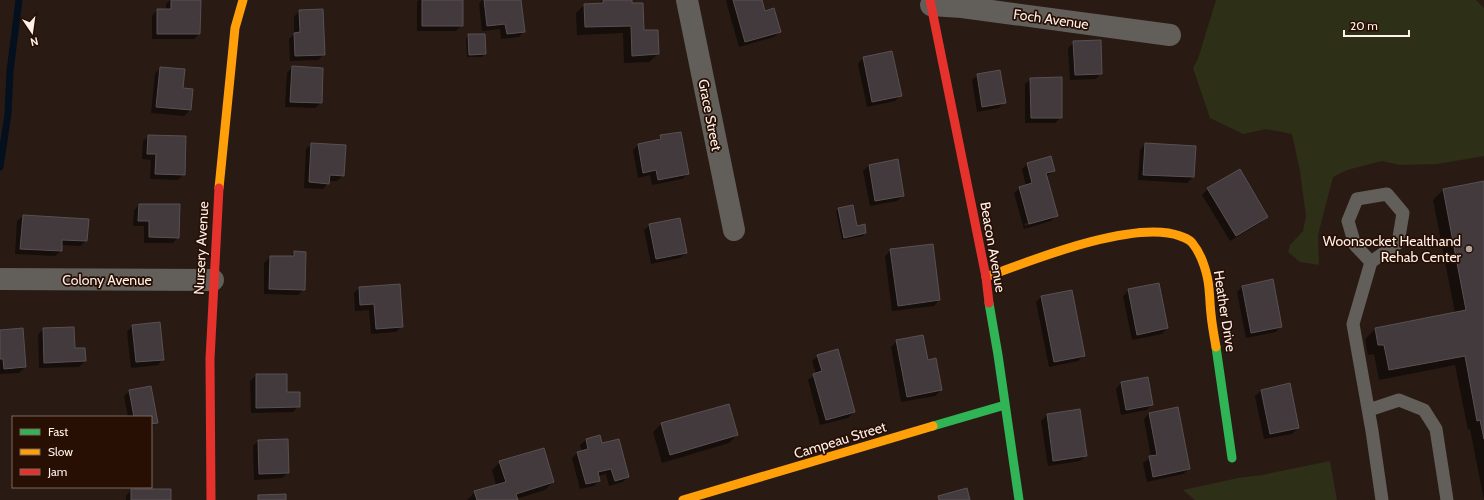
<svg xmlns="http://www.w3.org/2000/svg" width="1484" height="500" viewBox="0 0 1484 500" font-family="Cabin,sans-serif">
	<rect width="100%" height="100%" fill="#291b14"/>
	<path fill="#2d2f16" d="M1216 0H1476L1484 8V156L1437 164 1400 165 1382 161 1347 170 1333 177 1318 235 1319 265 1300 262 1288 252 1290 245 1303 231 1306 216 1300 171 1292 134 1266 129 1243 134 1210 118 1193 68 1198 59Z
		M1330 461 1337 500H1195L1183 490 1238 478 1262 475Z"/>
	<path fill="#0007" fill-rule="evenodd" d="M170 0H200L199 34 194 39H152V16L157 10H166V4Z
		M419 0H462V25L456 31H417V2Z
		M482 0H520L524 31 519 37 501 39 500 29 482 31 479 4Z
		M602 0H631V4L643 31 658 54 649 62 624 63 623 33 577 35 576 13 584 5 598 4Z
		M727 0H761L764 12 780 32 774 37 739 47 726 1Z
		M299 11 324 54 318 60 290 61 289 39 294 34V17Z
		M469 35 485 54 482 57H467L466 38Z
		M1074 42 1101 73 1096 79 1070 80 1068 48Z
		M892 52 901 95 895 101 867 107 858 64 863 58Z
		M292 67 321 103 315 108 285 107 287 73Z
		M160 68 182 89 191 90 190 110 184 116 151 113 155 74Z
		M978 75 1004 102 999 108 977 112 972 80Z
		M1031 79 1061 117 1055 123H1025V84Z
		M148 136 184 174 178 180 150 179 151 160 142 159 143 141Z
		M661 136 688 174 682 179 652 185 650 175 638 178 633 150 638 145 656 141Z
		M312 144 343 176 337 181H328V183L323 189 304 188 306 149Z
		M1145 144 1195 147 1193 177 1187 183 1138 180 1140 150Z
		M1050 157 1054 170 1046 177 1057 215 1051 221 1024 229 1014 193 1020 188 1026 186 1022 169 1027 164ZM1051 216V218L1025 226 1024 224Z
		M897 160 903 196 897 201 870 206 863 171 869 165Z
		M1484 182V500L1470 429 1468 430 1455 365 1379 380 1374 354 1368 355 1365 339 1375 329 1455 313 1433 200 1443 190Z
		M1208 189 1267 217 1262 222 1230 241 1202 195Z
		M139 205 178 237 173 243H144V226H133L134 210Z
		M839 209 856 227 865 233 863 236 842 240 836 211Z
		M23 216 88 220 86 241 80 246 61 245V251L55 256 15 254 17 221Z
		M650 225 686 253 680 258 651 264 644 230Z
		M891 250 939 300 934 306 892 311 885 256Z
		M294 252 304 289 298 295 264 294V263L270 257H290Z
		M1243 286 1281 326 1276 332 1246 338 1237 292Z
		M359 288 402 326 396 332 371 334 369 310 355 311 354 293Z
		M1129 290 1167 328 1162 334 1132 340 1123 296Z
		M1041 297 1084 355 1078 361 1049 367 1036 302Z
		M132 326 163 359 158 365 131 368 127 332Z
		M43 329 74 349 85 361 79 367 39 368 38 335Z
		M0 331 25 367 19 373 0 374Z
		M897 341 927 361 941 390 935 396 901 402 891 347Z
		M818 356 854 412 848 418 820 425 808 380 816 374 812 361Z
		M256 375 286 393 299 406 293 412 251 413 250 381Z
		M1121 383 1152 404 1147 410 1121 415 1116 389Z
		M1289 385 1298 428 1292 434 1264 439 1255 396 1261 391Z
		M130 391 157 422 151 428V417H128L124 396Z
		M1079 410 1086 456 1080 461 1048 466 1041 421 1047 415Z
		M1149 413 1189 469 1183 474 1147 482 1143 463 1151 457 1144 419Z
		M661 424 737 435 729 443 662 463 653 432Z
		M599 436 602 444 628 477 623 482 609 486 606 474 598 476 599 480 594 486 580 489 572 458 577 453 582 451 580 445 586 440Z
		M258 441 288 473 282 478 254 480 253 446Z
		M500 462 553 482 545 490 516 499 517 500H467L475 492 496 485 492 470Z
		M131 490 170 500H126V496Z"/>
	<g fill="none" stroke-linecap="round" stroke-linejoin="round">
		<path stroke="#04101d" stroke-width="7" d="M0 167 8 114 10 71 19 0"/>
	</g>
	<path fill="#423a3c" stroke="#595053" d="M171 0H201L200 34H157V9H171Z
		M422 0H463V26H422Z
		M484 0H521L525 32 507 34 505 24 487 26Z
		M603 0H632V3H643L644 30H658L659 54 632 56 631 26 585 27 584 4 603 3Z
		M733 0H762L765 11 774 8 781 32 745 42Z
		M323 9 325 55 295 56 294 33 300 32 299 10Z
		M468 34H485L486 54 469 55Z
		M1101 40 1102 74 1075 75 1073 41Z
		M892 51 902 96 872 102 863 57Z
		M292 66 323 68 322 103 290 102Z
		M160 67 185 69 183 88 193 89 191 110 156 107Z
		M1000 70 1006 103 982 107 977 74Z
		M1062 77V118H1031L1030 78Z
		M681 132 689 174 658 180 656 170 643 173 638 144 661 139 660 135Z
		M148 135 186 136 185 175 155 174 156 154H147Z
		M311 143 346 145 344 176 330 175 329 184 309 182Z
		M1145 143 1196 146 1194 177 1143 175Z
		M1051 156 1055 171 1046 173 1058 216 1029 224 1019 187 1032 183 1027 163Z
		M898 159 904 196 875 201 869 165Z
		M1240 169 1268 217 1236 236 1207 188Z
		M1484 181V439L1480 420 1477 421 1465 356 1389 370 1384 345H1378L1375 328 1466 310 1443 189Z
		M139 204H180L179 238 149 237V221H138Z
		M853 205 857 226 865 224 866 233 844 238 838 208Z
		M23 215 89 219 87 241 62 240V251L20 249Z
		M680 218 687 253 656 259 649 224Z
		M933 244 940 300 898 306 890 249Z
		M294 251 306 252 305 290 269 289 270 256H294Z
		M1273 279 1282 327 1251 333 1242 286Z
		M1159 283 1168 328 1137 335 1128 289Z
		M400 284 403 327 376 329 374 304 360 305 359 287Z
		M1072 290 1085 356 1054 362 1041 296Z
		M160 322 164 360 136 362 132 325Z
		M74 327 75 348H85L86 361 44 363 43 328Z
		M23 328 26 367 4 369 3 359H0V330Z
		M923 335 928 360 936 358 942 390 907 397 896 340Z
		M838 349 855 412 826 420 813 374 822 371 817 355Z
		M256 374H287V392H300V407L256 408Z
		M1148 377 1153 405 1126 410 1121 382Z
		M1290 383 1299 428 1270 434 1261 390Z
		M151 386 158 423 151 424V417H134L129 390Z
		M729 404 738 435 670 455 661 423Z
		M1178 407 1190 469 1153 477 1149 456 1157 455 1149 413Z
		M1080 409 1087 456 1053 461 1047 414Z
		M600 435 602 443 619 439 629 477 615 481 611 469 598 472 600 481 586 484 577 452 588 449 586 439Z
		M288 439 289 473 259 474 258 440Z
		M544 448 554 482 516 494 518 500H477L474 491 506 482 499 461Z
		M967 488 970 500H939L938 496Z
		M131 489H171V500H131Z
		M286 494V500H258V495Z"/>
	<g fill="none" stroke-linecap="round" stroke-linejoin="round">
		<path stroke="#625e5a" stroke-width="13" d="M1371 262 1355 245 1348 221 1357 199 1387 194 1403 213 1398 243 1371 262 1353 324 1372 431 1382 500
			M1369 410 1399 400 1424 410 1436 429 1447 500"/>
		<path stroke="#625e5a" stroke-width="22" d="M687 0 734 230
			M931 5 962 7 1170 35
			M0 279 213 280"/>
		<path stroke="#30b455" stroke-width="9" d="M989 303 998 355 1019 500
			M1216 347 1232 458
			M933 426 1005 405"/>
		<path stroke="#ff9f0a" stroke-width="9" d="M219 188 235 28 243 0
			M986 277C1032 260 1135 219 1180 236 1185 238 1190 239 1193 244 1202 255 1208 275 1209 289 1210 298 1210 306 1211 314 1212 325 1214 336 1216 347
			M683 500 933 426"/>
		<path stroke="#e5322d" stroke-width="9" d="M930 0 986 277 989 303
			M211 500 210 359 219 188"/>
	</g>
	<circle fill="#b4a59e" stroke="#270f03" stroke-width="1.5" cx="1469" cy="249" r="4"/>
	<g text-anchor="middle" stroke-width="3.5" stroke-linejoin="round" paint-order="stroke">
		<g font-size="14" fill="#fff0e9" stroke="#270f03">
			<text transform="translate(1051 19) rotate(8)" y="5">Foch Avenue</text>
			<text transform="translate(710 115) rotate(79)" y="5">Grace Street</text>
			<text transform="translate(993 247) rotate(80)" y="5">Beacon Avenue</text>
			<text transform="translate(201 248) rotate(-87)" y="5">Nursery Avenue</text>
			<text x="107" y="285">Colony Avenue</text>
			<text transform="translate(1225 311) rotate(81)" y="5">Heather Drive</text>
			<text transform="translate(840 440) rotate(-17)" y="5">Campeau Street</text>
		</g>
		<g font-size="14" fill="#fff0e9" stroke="#270f03" text-anchor="end">
			<text x="1461" y="246">Woonsocket Healthand<tspan x="1461" dy="16">Rehab Center</tspan></text>
		</g>
	</g>
	<rect x="12" y="416" width="140" height="72" fill="#270f03" stroke="#7d695f"/>
	<rect x="20" y="429" width="20" height="6" fill="#30b455" stroke="#7d695f"/>
	<text x="48" y="436" font-size="12" fill="#fff0e9">Fast</text>
	<rect x="20" y="449" width="20" height="6" fill="#ff9f0a" stroke="#7d695f"/>
	<text x="48" y="456" font-size="12" fill="#fff0e9">Slow</text>
	<rect x="20" y="469" width="20" height="6" fill="#e5322d" stroke="#7d695f"/>
	<text x="48" y="476" font-size="12" fill="#fff0e9">Jam</text>
	<g transform="translate(32 32) rotate(167)" stroke="#270f03" stroke-width="3" paint-order="stroke">
	<path d="M0-3L7 15L0 10L-7 15Z" fill="#fff0e9"/>
	<text y="-6" font-size="11" font-weight="bold" text-anchor="middle" fill="#fff0e9">N</text>
	</g>
	<path d="M1344 30v6h65v-6" fill="none" stroke="#fff0e9" stroke-width="2"/>
	<text x="1350" y="30" font-size="12" fill="#fff0e9" stroke="#270f03" stroke-width="3" paint-order="stroke">20 m</text>
</svg>
